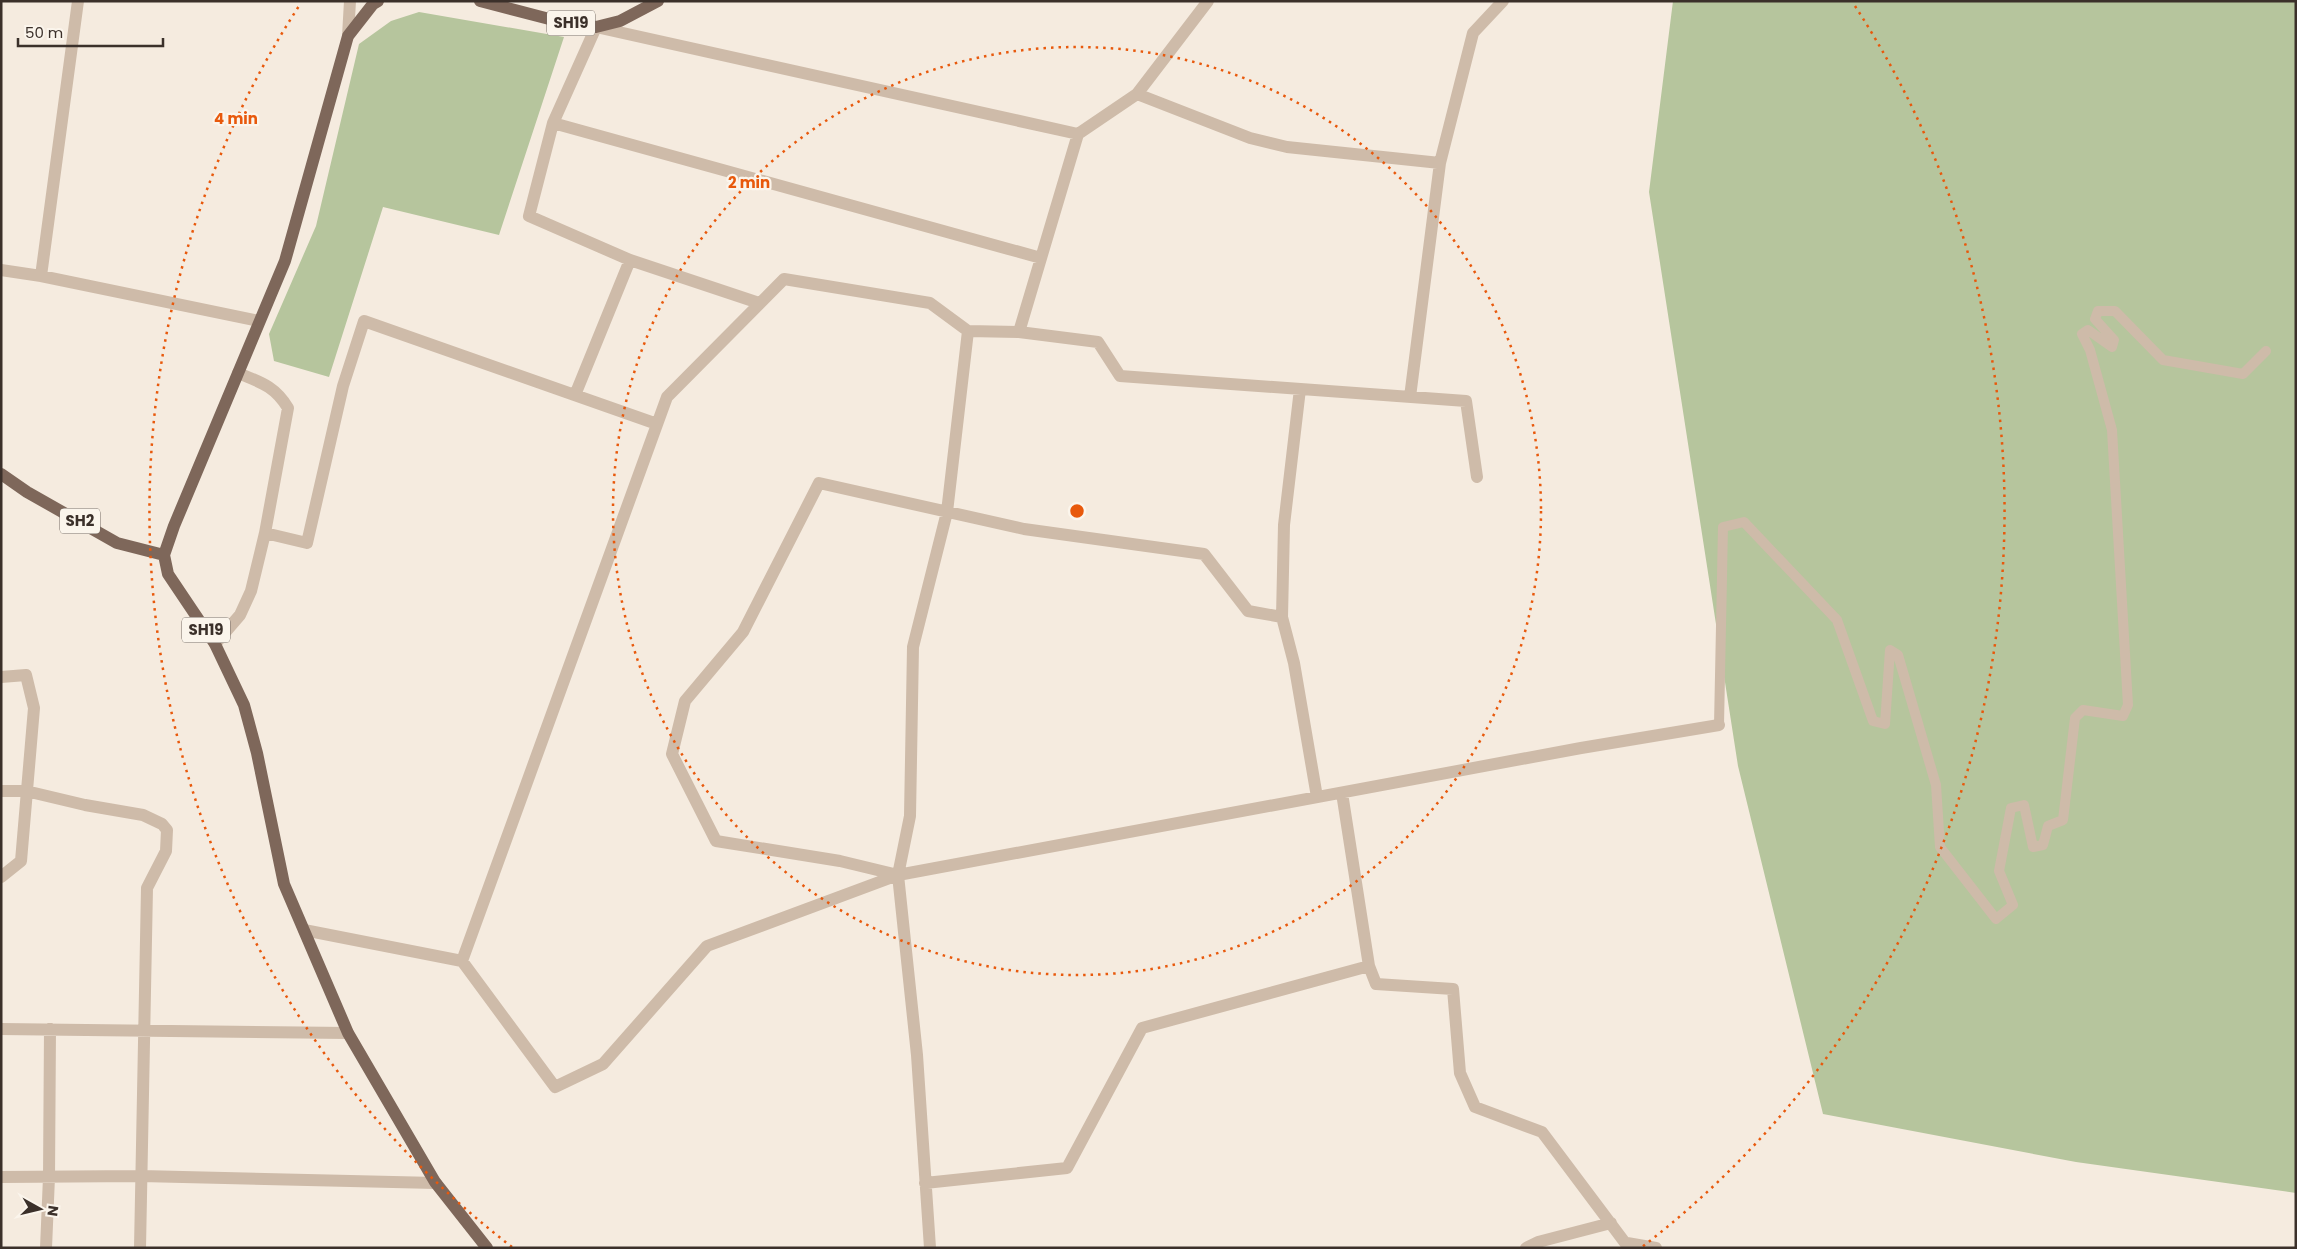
<svg xmlns="http://www.w3.org/2000/svg" width="2297" height="1249" viewBox="0 0 2297 1249" font-family="Poppins,sans-serif">
	<rect width="100%" height="100%" fill="#f5ebdf"/>
	<path fill="#b6c59d" d="M1673 1H2296V1193L2076 1162 1823 1114 1738 766 1649 192Z
		M419 12 564 37 499 235 383 207 329 377 274 361 269 334 316 226 359 44 391 21Z"/>
	<g fill="none" stroke-linecap="round" stroke-linejoin="round">
		<path stroke="#cebba9" stroke-width="10" d="M1719 725 1723 527 1744 522 1837 620 1873 721 1885 724 1890 650 1898 655 1936 785 1940 847 1996 919 2013 905 1999 871 2011 808 2024 805 2033 847 2043 845 2048 826 2063 820 2075 718 2083 710 2123 716 2128 705 2112 430 2090 350 2082 334 2088 330 2112 347 2114 340 2095 319 2098 311H2115L2163 360 2243 374 2266 351"/>
		<path stroke="#cebba9" stroke-width="12" d="M348 36 350 1
			M1137 94 1250 138 1287 147 1440 163
			M553 123 1041 258
			M1 270 41 276 259 321
			M41 276 78 1
			M759 303 630 260 529 216 553 123 596 27 1078 134
			M1019 332 1078 134 1137 94 1208 1
			M575 395 630 260
			M1410 397 1440 163 1473 33 1503 1
			M265 533 307 543 343 386 364 321 657 424
			M1282 617 1284 525 1300 389
			M215 644 240 615 251 591 265 533 288 408C275 386 260 382 238 373
			M1 677 26 675 34 708 21 861 1 877
			M1 791H26L85 805 143 815 162 824 167 830 166 851 147 888 140 1248
			M1342 793 1369 966 1376 984 1453 989 1460 1073 1475 1107 1542 1132 1629 1248
			M898 875 840 861 716 841 672 754 685 701 743 632 819 483 1024 529 1204 554 1248 611 1282 617 1294 663 1317 797
			M304 930 462 961 555 1087 603 1064 707 946 898 875 1581 748 1719 725
			M462 961 667 397 784 279 930 303 968 331 1019 332 1098 342 1120 376 1466 401 1477 477
			M1 1029 348 1033
			M1 1177 141 1176 436 1183
			M925 1183 1067 1168 1142 1028 1369 966
			M1627 1243 1656 1248
			M46 1248 49 1177 50 1029
			M930 1248 917 1055 898 875 910 816 913 647 947 512 968 331
			M1526 1248 1538 1242 1611 1223"/>
		<path stroke="#7e675a" stroke-width="12" d="M378 1 373 4 348 36 285 261 174 526 164 555 168 574 215 644 244 705 257 753 284 884 348 1033 435 1182 487 1248
			M480 1 557 21 596 27 620 21 658 1
			M1 474 27 492 117 543 164 555"/>
	</g>
	<g fill="none" stroke="#e8590c" stroke-width="2.5" stroke-dasharray="2.5 5">
		<circle cx="1077" cy="511" r="464"/>
		<path d="M512 1247A928 928 0 0 1 299 6M1855 6A928 928 0 0 1 1642 1247"/>
	</g>
	<g text-anchor="middle" stroke-width="4.5" stroke-linejoin="round" paint-order="stroke">
		<g fill="#fbf5ec" stroke="#756b64" stroke-width="1">
			<rect x="547" y="10.5" width="48" height="25" rx="4"/>
			<rect x="60" y="508.5" width="40" height="25" rx="4"/>
			<rect x="182" y="617.5" width="48" height="25" rx="4"/>
		</g>
		<g font-size="15" font-weight="bold" fill="#3b302a">
			<text x="571" y="28">SH19</text>
			<text x="80" y="526">SH2</text>
			<text x="206" y="635">SH19</text>
		</g>
	</g>
	<circle cx="1077" cy="511" r="8" fill="#e8590c" stroke="#fbf5ec" stroke-width="2.5"/>
	<g font-size="15" text-anchor="middle" font-weight="bold" fill="#e8590c" stroke="#fbf5ec" stroke-width="4.5" stroke-linejoin="round" paint-order="stroke">
		<text x="236" y="124">4 min</text>
		<text x="749" y="188">2 min</text>
	</g>
	<rect width="2297" height="1249" fill="none" stroke="#3b302a" stroke-width="5"/>
	<g transform="translate(40 1209) rotate(98)" stroke="#fbf5ec" stroke-width="4" paint-order="stroke">
	<path d="M0-4L9 19L0 12L-9 19Z" fill="#3b302a"/>
	<text y="-8" font-size="14" font-weight="bold" text-anchor="middle" fill="#3b302a">N</text>
	</g>
	<path d="M18 38v8h145v-8" fill="none" stroke="#3b302a" stroke-width="2.5"/>
	<text x="25" y="38" font-size="15" fill="#3b302a" stroke="#fbf5ec" stroke-width="4" paint-order="stroke">50 m</text>
</svg>
